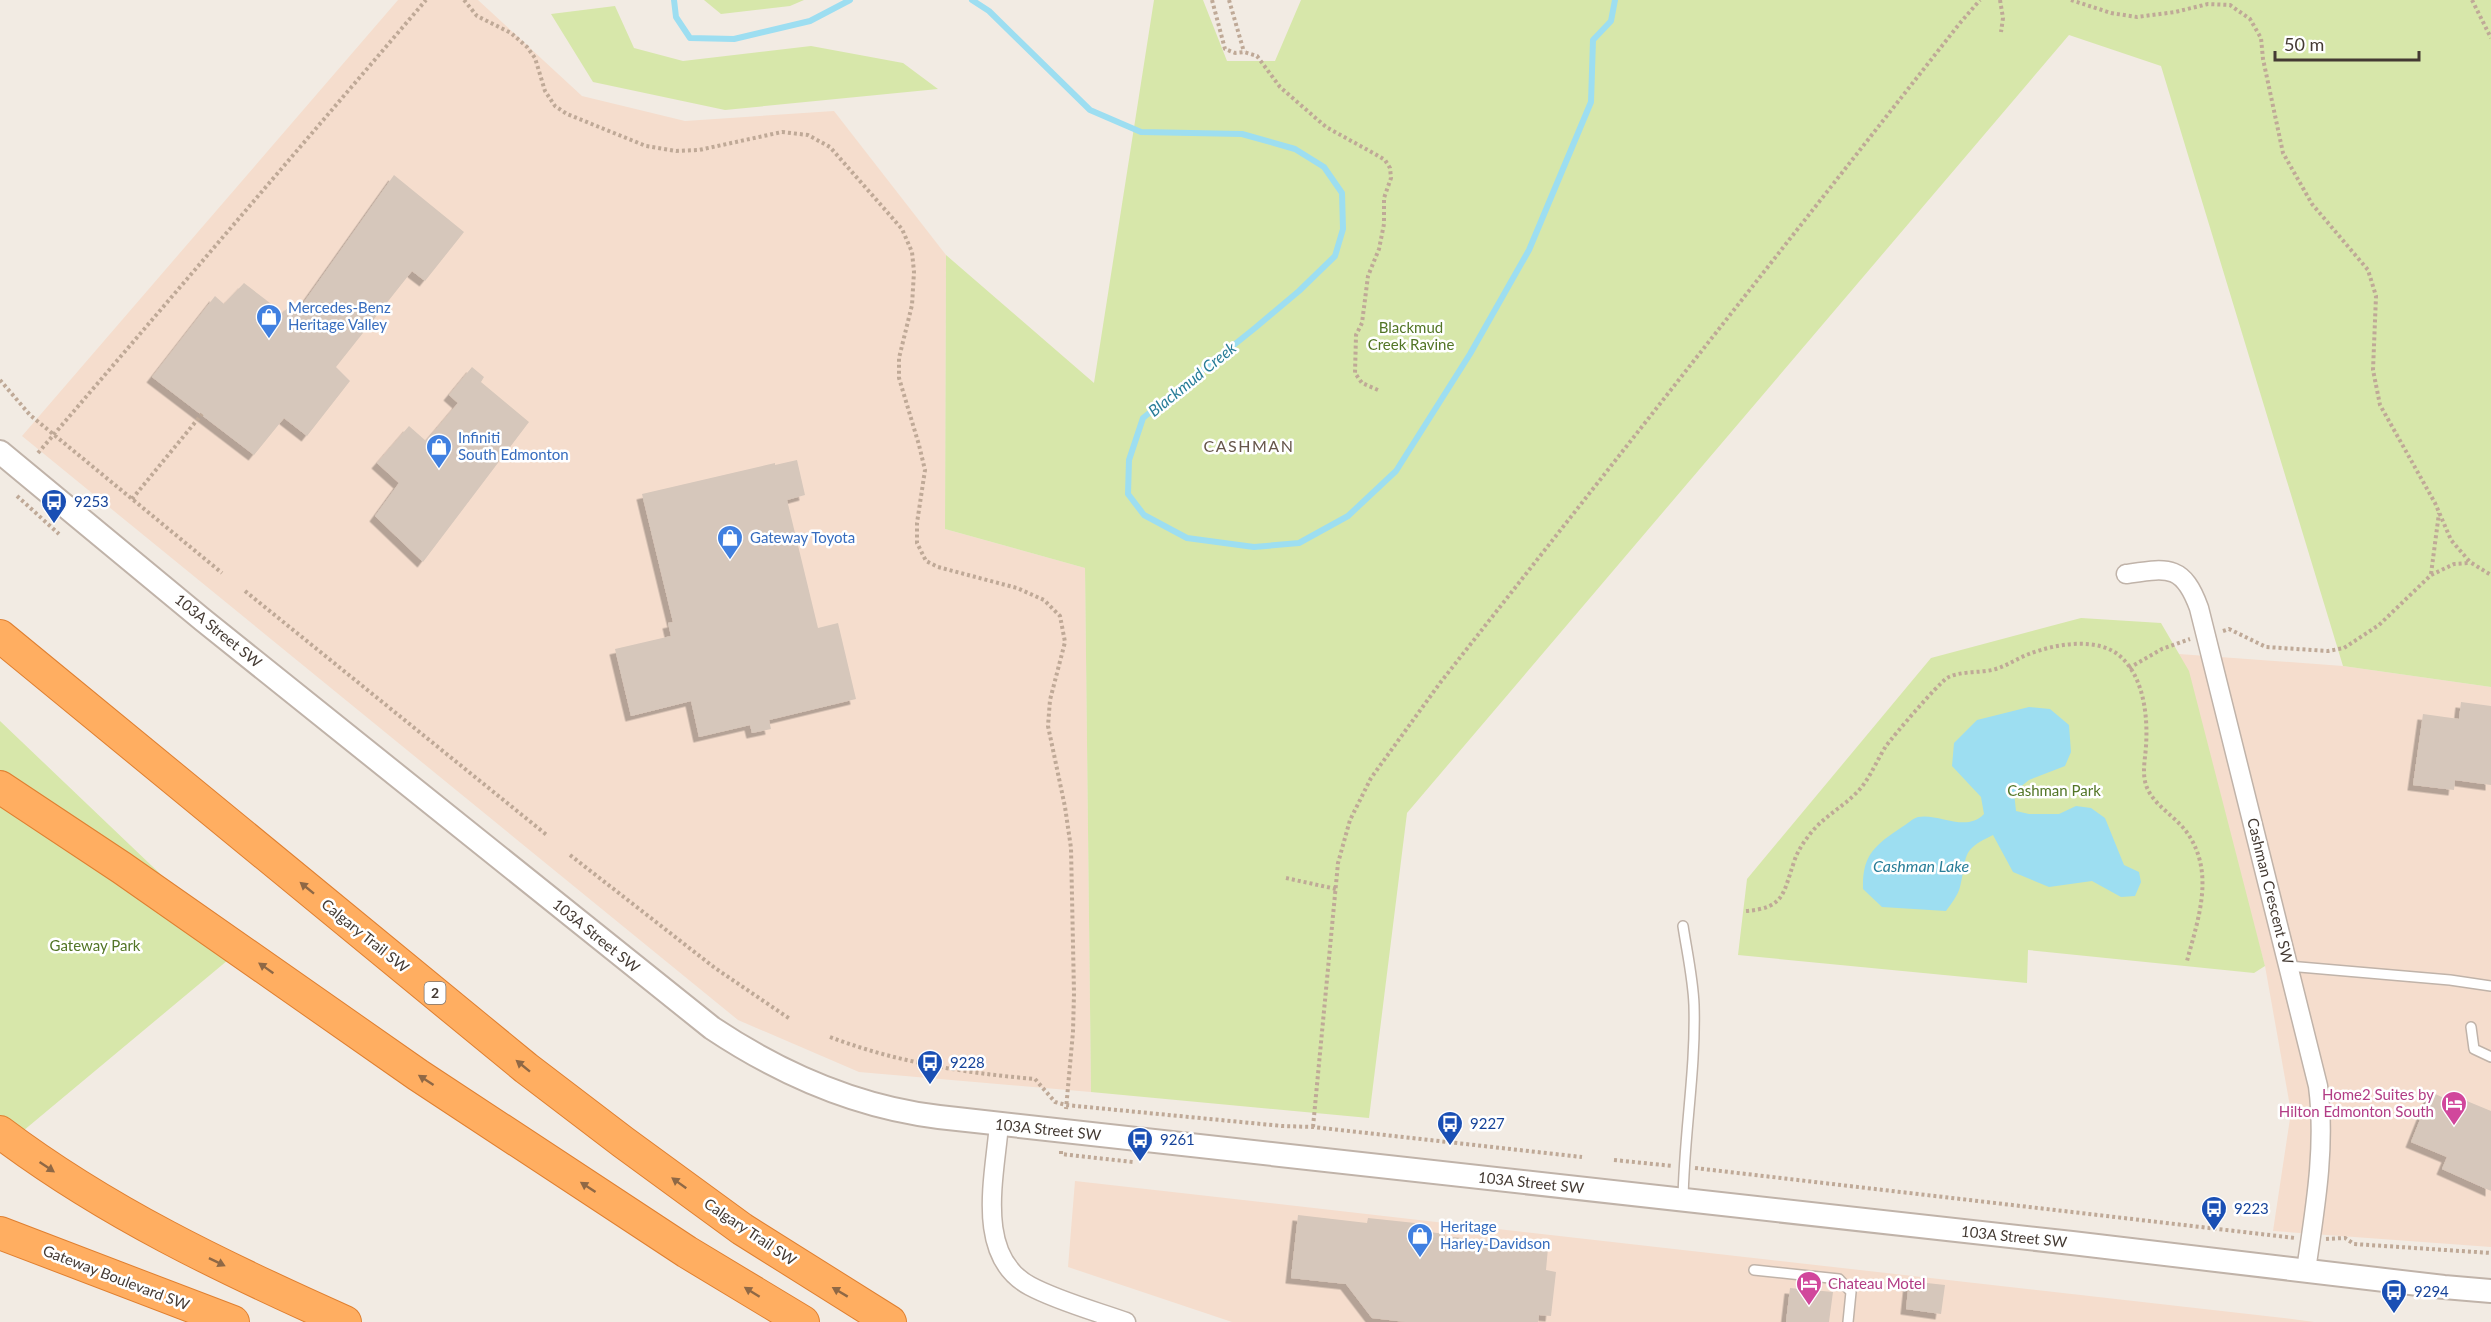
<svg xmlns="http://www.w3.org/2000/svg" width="2491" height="1322" viewBox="0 0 2491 1322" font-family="Lato,sans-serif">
	<defs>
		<filter id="shadow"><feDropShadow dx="-5.5" dy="5.5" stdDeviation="0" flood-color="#0004"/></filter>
	</defs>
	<rect width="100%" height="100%" fill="#f2ebe3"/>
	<path fill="#f5ddcd" d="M398 0H478L582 96 685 121 834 111 946 255 945 529 1085 568 1091 1092 859 1072 738 1020 22 436Z
		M2179 654 2343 666 2491 687V1247L2273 1231 2291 1112 2265 966Z
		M1075 1181 2292 1319 2314 1322H1232L1068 1267Z"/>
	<path fill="#d7e7aa" d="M704 0H804L790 6 721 14Z
		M1154 0H1203L1227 61H1275L1301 0H2491V687L2343 666 2161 66 2069 35 1407 813 1369 1118 1091 1092 1085 568 945 529 946 255 1094 383Z
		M615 6 634 48 683 61 811 46 903 63 938 89 725 110 593 82 551 14Z
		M2081 618 2161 623 2189 671 2265 966 2254 973 2028 950 2027 983 1738 955 1747 879 1931 658Z
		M0 721 240 950 11 1141 0 1138Z"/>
	<path fill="#9ddef1" d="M2029 707 2050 709 2069 725 2071 752 2065 766 2029 780 2014 792 2016 811 2029 814H2059L2076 806 2091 808 2105 818 2124 865 2139 872 2141 882 2135 896 2121 897 2092 881 2049 887 2013 872 1993 835C1959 851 1968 856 1960 887 1958 895 1951 904 1946 911L1882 907 1863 889C1862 855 1875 845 1902 827 1906 825 1913 818 1918 817 1939 813 1966 833 1984 814L1981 797 1952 766 1954 743 1977 720Z"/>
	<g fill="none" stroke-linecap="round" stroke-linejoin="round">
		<path stroke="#9ddef1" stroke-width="6" d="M674 0 676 17 690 38 734 39 810 21 850 0
			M972 0 989 11 1090 110 1141 132 1242 134 1295 149 1324 167 1342 193 1343 229 1335 256 1299 291 1255 328 1143 418 1129 460 1128 494 1144 515 1187 538 1254 547 1299 543 1348 516 1396 471 1470 354 1529 250 1591 102 1593 40 1611 21 1615 0"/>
	</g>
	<path fill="#d6c7bb" filter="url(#shadow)" d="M394 175 464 232 425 281 412 271 336 367 350 381 307 436 284 418 254 455 152 377 215 296 224 304 244 283 283 313 290 305 299 309Z
		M472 367 484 377 481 382 529 422 423 562 375 516 399 483 377 463 409 426 426 441 458 403 449 395Z
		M797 460 805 495 787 500 818 628 838 623 856 699 769 720 771 729 752 733 750 725 699 737 691 701 631 716 615 649 671 636 668 623 673 622 642 494 775 463V465Z
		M2461 702 2491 706V785L2455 780 2454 790 2413 785 2423 714 2459 719Z
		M2431 1092 2459 1105 2462 1099 2491 1111V1191L2442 1169 2447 1157 2411 1142Z
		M1298 1215 1367 1223 1368 1218 1415 1223 1414 1230 1445 1234V1236L1548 1248 1546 1270 1556 1272 1551 1316 1539 1315 1538 1322H1406L1372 1318 1346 1284 1291 1278Z
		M1909 1281 1945 1285 1941 1314 1906 1309Z
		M1790 1288 1833 1292 1829 1322H1786Z"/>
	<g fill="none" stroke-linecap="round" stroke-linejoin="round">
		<defs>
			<path id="service" d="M2288 966 2450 980 2491 986
				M2471 1027 2474 1049 2491 1057
				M1683 1200C1684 1134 1696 1070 1694 1005 1693 979 1687 952 1683 926
				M1754 1270 1839 1279 1851 1292 1848 1322"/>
			<path id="minor" d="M2126 574C2168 568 2183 564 2199 608L2318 1086C2326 1147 2315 1209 2306 1270
				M999 1124C995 1176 974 1256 1030 1286 1058 1301 1095 1311 1126 1322"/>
			<path id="tertiary" d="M0 452 203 620 712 1028C781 1074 856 1107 939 1117L2072 1243 2444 1287 2491 1291"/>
			<path id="motorway" d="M0 636 526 1068 623 1142 742 1229 890 1322
				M0 787 122 868 418 1075 687 1252 803 1322
				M0 1132C106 1212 224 1268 345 1322
				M0 1233 233 1322"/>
		</defs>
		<use href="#service" stroke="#c0b3a9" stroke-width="12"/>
		<use href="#minor" stroke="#c0b3a9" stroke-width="21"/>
		<use href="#tertiary" stroke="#c0b3a9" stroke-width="26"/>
		<use href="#motorway" stroke="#df7f30" stroke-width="34"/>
		<path stroke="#bfa997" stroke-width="4" stroke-dasharray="3 3" stroke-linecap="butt" d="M464 0 477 16 511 33 527 47 535 58 545 91 555 106 567 114 646 146 676 151 699 150 782 132 808 135 830 147 902 229 912 252 914 272 912 305 899 358V378L919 445 925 470 917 523V543L926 561 938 567 1017 588 1044 600 1060 616 1065 642 1050 700 1048 726 1065 807 1071 848 1074 993 1073 1032 1066 1109
			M1212 0 1225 49 1235 53 1244 52 1257 56 1280 87 1326 127 1375 154 1385 160 1390 168 1391 178 1384 198V224L1379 249 1368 276 1362 323 1356 335 1355 373 1362 383 1378 390
			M1229 0 1244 52
			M2000 0 2003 18 2001 32
			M2071 0 2111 13 2137 17 2175 12 2208 4 2230 5 2250 19 2261 38 2263 59 2283 153 2312 204 2368 270 2376 296 2373 370 2380 405 2435 503 2451 540 2470 562 2491 575
			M2472 0 2491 38
			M0 380 30 415 222 573
			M38 453 426 0
			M17 496 59 534
			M132 499 202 414
			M2431 574 2439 513
			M245 591 548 836
			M2223 631 2229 629 2266 647 2328 651 2344 648 2379 625 2431 575 2454 564 2469 563
			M2129 668 2162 649 2190 639
			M570 855 715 968 790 1019
			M1286 878 1336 889
			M1746 911C1785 908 1783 893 1794 862 1797 852 1803 843 1810 834 1824 816 1845 806 1860 789 1871 776 1877 760 1886 746 1895 734 1936 686 1947 678 1959 671 1978 673 1992 670 2005 667 2016 659 2029 654 2055 644 2098 636 2121 657 2144 678 2148 717 2146 746 2145 763 2140 779 2151 795 2161 810 2178 819 2188 834 2215 874 2198 919 2187 961
			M830 1037C896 1062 964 1073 1035 1079L1055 1102 1066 1105 1282 1126 1313 1127 1582 1157
			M1313 1127 1338 863 1350 820 1371 778 1440 683 1960 23 1980 0
			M1061 1151V1154L1133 1162
			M1614 1160 1673 1166
			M1695 1168 2295 1238
			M2326 1239 2345 1238 2354 1244 2491 1253"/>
		<use href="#service" stroke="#fff" stroke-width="9"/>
		<use href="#minor" stroke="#fff" stroke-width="18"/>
		<use href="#tertiary" stroke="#fff" stroke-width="22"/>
		<use href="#motorway" stroke="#ffae61" stroke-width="32"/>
	</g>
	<defs><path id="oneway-solid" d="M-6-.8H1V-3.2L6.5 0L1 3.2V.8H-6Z" transform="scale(1.5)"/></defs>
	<g fill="#8f6845">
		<use href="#oneway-solid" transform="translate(307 888) rotate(-141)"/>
		<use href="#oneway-solid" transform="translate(266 968) rotate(-145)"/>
		<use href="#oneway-solid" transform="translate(523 1066) rotate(-141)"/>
		<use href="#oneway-solid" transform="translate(426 1080) rotate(-147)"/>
		<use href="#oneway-solid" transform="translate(47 1167) rotate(34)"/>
		<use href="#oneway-solid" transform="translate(679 1183) rotate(-144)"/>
		<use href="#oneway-solid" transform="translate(588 1187) rotate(-147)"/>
		<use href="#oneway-solid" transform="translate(217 1262) rotate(26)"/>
		<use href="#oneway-solid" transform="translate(752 1292) rotate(-148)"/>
		<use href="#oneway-solid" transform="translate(840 1292) rotate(-149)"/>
	</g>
	<defs>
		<symbol id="shop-pin" viewBox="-11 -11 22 30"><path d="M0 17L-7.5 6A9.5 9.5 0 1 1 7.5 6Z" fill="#3f7fe0" stroke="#fff"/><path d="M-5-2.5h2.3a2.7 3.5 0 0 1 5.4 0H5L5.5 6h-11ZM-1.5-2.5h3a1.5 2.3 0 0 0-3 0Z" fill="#fff"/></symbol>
		<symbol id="bus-pin" viewBox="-11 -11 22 30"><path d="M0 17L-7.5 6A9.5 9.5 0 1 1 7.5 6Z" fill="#1a4fb4" stroke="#fff"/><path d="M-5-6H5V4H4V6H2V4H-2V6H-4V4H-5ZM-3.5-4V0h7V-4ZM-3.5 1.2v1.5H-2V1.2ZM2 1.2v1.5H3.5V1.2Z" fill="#fff"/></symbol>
		<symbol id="hotel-pin" viewBox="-11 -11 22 30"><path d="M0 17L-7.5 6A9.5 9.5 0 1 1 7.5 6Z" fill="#d1479c" stroke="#fff"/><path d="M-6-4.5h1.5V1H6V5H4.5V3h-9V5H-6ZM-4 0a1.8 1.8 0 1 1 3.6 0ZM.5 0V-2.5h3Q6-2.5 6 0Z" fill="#fff"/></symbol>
	</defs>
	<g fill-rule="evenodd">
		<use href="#shop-pin" x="254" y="302" width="30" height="40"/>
		<use href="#shop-pin" x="424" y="432" width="30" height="40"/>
		<use href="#bus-pin" x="39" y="487" width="30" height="40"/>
		<use href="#shop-pin" x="715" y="523" width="30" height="40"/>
		<use href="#bus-pin" x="915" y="1048" width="30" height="40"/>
		<use href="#hotel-pin" x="2439" y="1089" width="30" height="40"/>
		<use href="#bus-pin" x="1435" y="1109" width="30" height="40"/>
		<use href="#bus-pin" x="1125" y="1125" width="30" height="40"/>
		<use href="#bus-pin" x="2199" y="1194" width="30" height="40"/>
		<use href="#shop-pin" x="1405" y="1221" width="30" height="40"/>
		<use href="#hotel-pin" x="1794" y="1269" width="30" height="40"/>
		<use href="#bus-pin" x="2379" y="1277" width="30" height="40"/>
	</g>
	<g text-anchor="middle" stroke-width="5" stroke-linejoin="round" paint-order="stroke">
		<rect fill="#fff" stroke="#7c7570" stroke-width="1.5" x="424.5" y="982" width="21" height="22" rx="4.5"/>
		<g font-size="14" font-weight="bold" fill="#443a33">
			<text x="435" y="998">2</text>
		</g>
		<g font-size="15" fill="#366cbe" stroke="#fff" text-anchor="start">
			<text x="288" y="313">Mercedes-Benz<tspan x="288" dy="17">Heritage Valley</tspan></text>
			<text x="458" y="443">Infiniti<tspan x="458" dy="17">South Edmonton</tspan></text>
			<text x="750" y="543">Gateway Toyota</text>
			<text x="1440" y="1232">Heritage<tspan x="1440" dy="17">Harley-Davidson</tspan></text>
		</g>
		<g font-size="15" fill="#527526" stroke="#fff">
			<text x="1411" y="333">Blackmud<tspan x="1411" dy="17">Creek Ravine</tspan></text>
			<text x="2054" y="796">Cashman Park</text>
			<text x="95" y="951">Gateway Park</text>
		</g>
		<g font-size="15" fill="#164399" stroke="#fff" text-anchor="start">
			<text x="74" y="507">9253</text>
			<text x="950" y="1068">9228</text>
			<text x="1470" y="1129">9227</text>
			<text x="1160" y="1145">9261</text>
			<text x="2234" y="1214">9223</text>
			<text x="2414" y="1297">9294</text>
		</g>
		<g font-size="15" fill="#443a33" stroke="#fff">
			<text transform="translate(218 631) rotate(39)" y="5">103A Street SW</text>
			<text transform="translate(2270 891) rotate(76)" y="5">Cashman Crescent SW</text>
			<text transform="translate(365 936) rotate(39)" y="5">Calgary Trail SW</text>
			<text transform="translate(596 936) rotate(39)" y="5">103A Street SW</text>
			<text transform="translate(1048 1130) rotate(6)" y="5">103A Street SW</text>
			<text transform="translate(1531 1183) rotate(6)" y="5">103A Street SW</text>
			<text transform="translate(750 1232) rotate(34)" y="5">Calgary Trail SW</text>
			<text transform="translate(2014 1237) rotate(6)" y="5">103A Street SW</text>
			<text transform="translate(116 1278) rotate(21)" y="5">Gateway Boulevard SW</text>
		</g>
		<g font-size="15" fill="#b23c85" stroke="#fff" text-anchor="end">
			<text x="2434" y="1100">Home2 Suites by<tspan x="2434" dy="17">Hilton Edmonton South</tspan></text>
			<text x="1828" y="1289" text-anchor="start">Chateau Motel</text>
		</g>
		<g font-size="16" font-style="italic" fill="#287d98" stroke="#fff">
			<text transform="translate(1192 379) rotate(-39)" y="6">Blackmud Creek</text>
			<text x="1921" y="872">Cashman Lake</text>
		</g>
		<g font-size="16" letter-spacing="1.5" fill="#66564a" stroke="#fff">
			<text x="1249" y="452">CASHMAN</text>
		</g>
	</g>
	<path d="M2275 51v9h144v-9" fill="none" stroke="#443a33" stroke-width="3"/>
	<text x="2284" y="51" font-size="18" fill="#443a33" stroke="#ffffff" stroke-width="4.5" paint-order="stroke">50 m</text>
</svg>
